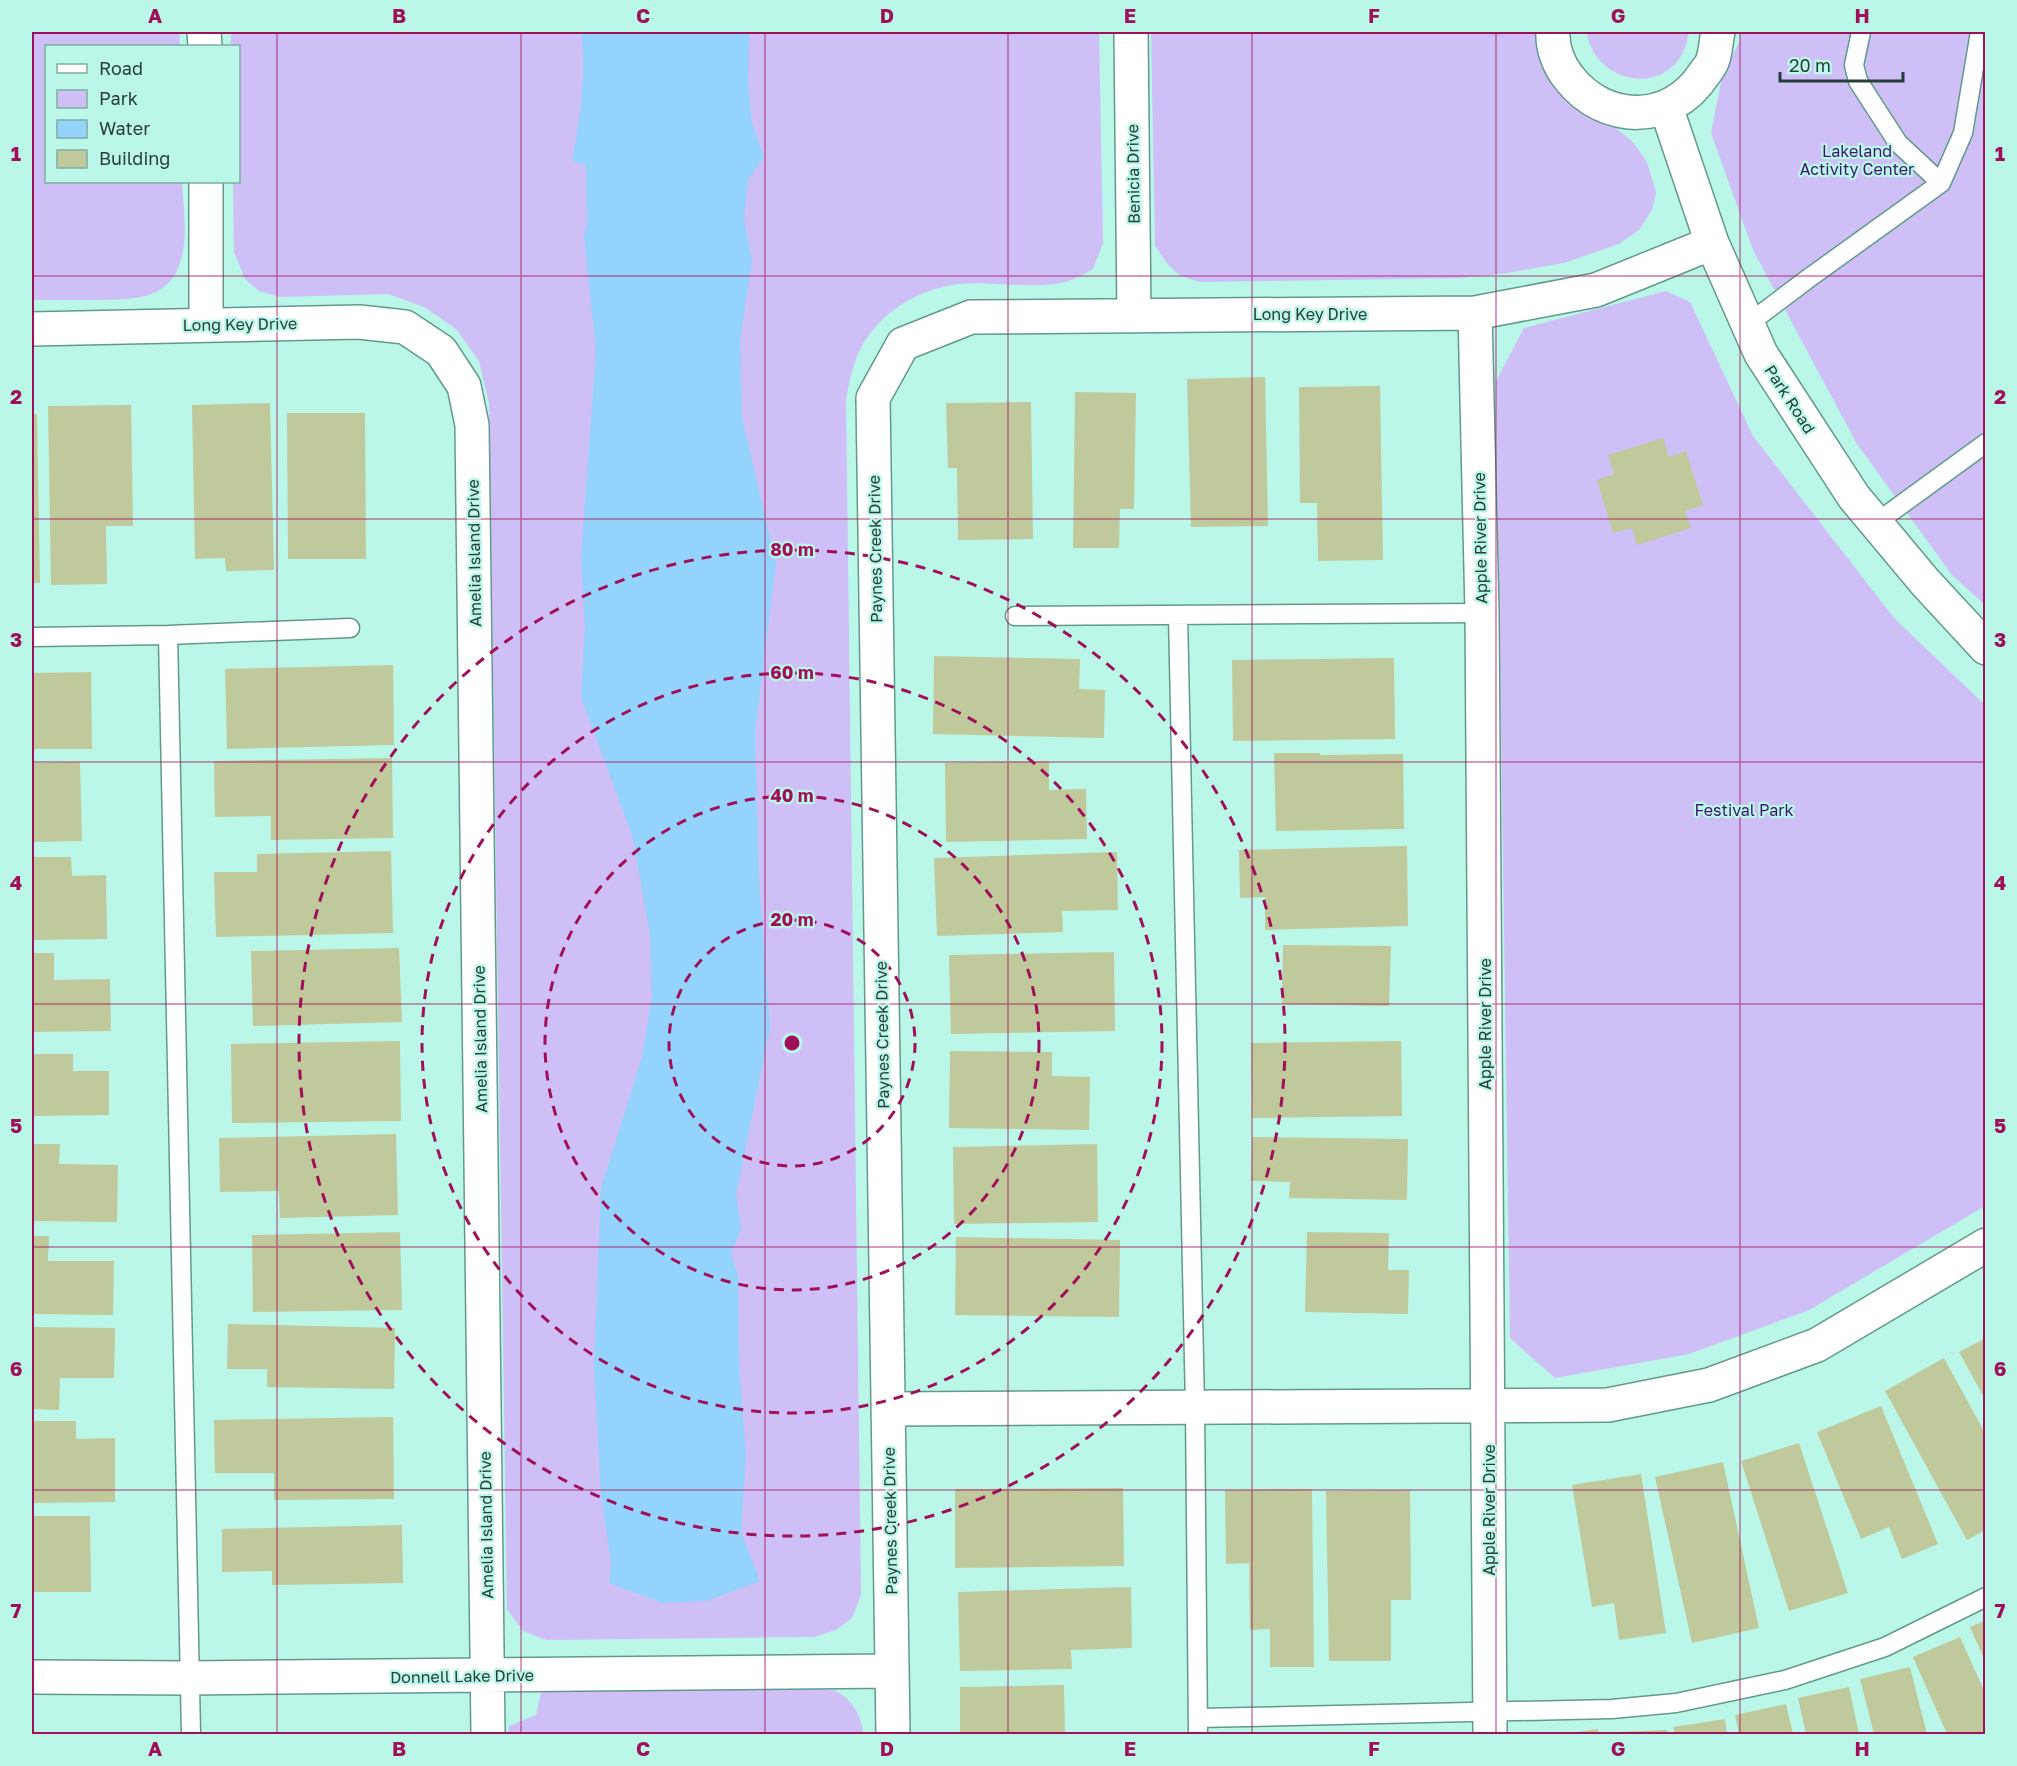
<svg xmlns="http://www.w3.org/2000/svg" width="2017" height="1766" viewBox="0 0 2017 1766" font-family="'Golos Text',sans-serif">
	<rect width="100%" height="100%" fill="#bbf7e8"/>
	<path fill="#cebff6" d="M32 32H179L180 46H46V182H182C183 203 187 231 183 251 174 301 137 299 97 300 75 300 53 300 32 300Z
		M231 32H1099L1103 243 1093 269C1081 275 1069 283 1055 284 1023 288 990 281 958 284 911 290 866 321 853 368 850 378 848 389 846 400L861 1595 852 1618 836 1630 814 1637 546 1640 523 1631 507 1609 489 403 479 361 456 329 424 307 388 294 280 297 259 291 245 279 234 252 233 182H238V46H231Z
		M1151 32H1539L1613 126 1632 141 1647 162 1656 192 1652 210 1639 230 1619 244 1564 263 1507 273 1460 278 1202 282C1175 277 1170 268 1155 246Z
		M1587 32H1689C1687 43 1684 53 1677 62 1648 96 1591 74 1587 32Z
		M1739 32H1985V605L1952 575 1857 444 1753 250 1711 133 1722 77 1740 40Z
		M1666 291 1690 302 1753 436 1894 618 1985 705V1206L1809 1310 1689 1354 1555 1378 1510 1338 1496 381 1524 328Z
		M818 1688C822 1689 828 1689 833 1690 850 1696 863 1717 863 1734H508L509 1726 536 1715 541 1693 555 1690Z"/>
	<path fill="#93d3fc" d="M581 32H749L748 84 752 123 764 157 748 179 744 219 752 260 740 341 742 417 776 563 755 732 759 879 770 1028 736 1194 741 1229 731 1253 738 1277 739 1368 746 1455 741 1532 760 1581 706 1601 662 1603 609 1583 611 1562 601 1495 594 1366 601 1188 642 1057 652 997 650 936 633 838 581 697 585 626 581 559 596 351 584 235 587 226 586 166 572 161C580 119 587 75 581 32Z"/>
	<path fill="#bfc99b" d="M1265 377 1268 526 1191 527 1187 379Z
		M1380 386 1383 560 1318 561 1317 503H1300L1299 387Z
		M1075 392 1136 393 1134 509H1120L1119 548H1073Z
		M1031 402 1033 539 958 540 957 468H948L946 403Z
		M270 403 274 570 226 571 225 558 195 559 192 405Z
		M131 405 133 526H106L107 584 51 585 48 406Z
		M287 413H365L366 559H288Z
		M32 414H37L40 583H32Z
		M1663 438 1669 457 1686 451 1703 505 1685 511 1691 528 1637 545 1632 528 1613 533 1597 480 1614 474 1608 455Z
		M934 656 1080 659 1079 689 1105 690 1104 738 933 734Z
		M1394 658 1395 739 1233 741 1232 660Z
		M393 665 394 745 227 749 225 669Z
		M91 672 92 749H32V673Z
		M1274 753H1320V755L1403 754 1404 829 1276 831Z
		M392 758 393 838 271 840V816L215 817 214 761Z
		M1049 761V790L1086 789 1087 839 946 842 945 763Z
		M80 762 82 841 32 842V763Z
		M1407 846 1408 926 1265 930V897L1240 898 1239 850Z
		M391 851 393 933 216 937 214 872H257V854Z
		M1117 852 1118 910 1062 911 1063 932 937 936 934 858Z
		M32 857H71L72 876 106 875 107 939 32 940Z
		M1283 945 1391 946 1389 1006 1282 1004Z
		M399 948 402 1022 253 1026 251 951Z
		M1114 952 1115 1031 951 1034 949 955Z
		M32 953H54V980L110 979 111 1031 32 1032Z
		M400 1041 401 1121 232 1123 231 1044Z
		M1401 1041 1402 1116 1252 1118 1251 1043Z
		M950 1051 1052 1052V1076L1090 1077 1089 1130 949 1128Z
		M32 1054H73V1071H109V1115L32 1116Z
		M396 1134 398 1215 280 1218 279 1191 220 1192 219 1138Z
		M1252 1137 1408 1139 1407 1200 1289 1198 1290 1182 1251 1181Z
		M32 1144H60L59 1164 118 1165 117 1222 32 1221Z
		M1097 1144 1098 1222 954 1224 953 1147Z
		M400 1232 402 1310 253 1312 252 1235Z
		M1307 1232 1389 1233 1388 1270H1409L1408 1314 1305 1312Z
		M32 1236H49L48 1261H114L113 1315 32 1314Z
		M956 1237 1120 1240 1119 1317 955 1315Z
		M228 1324 395 1328 394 1389 267 1387V1369H227Z
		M32 1327 115 1328 114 1378H60L59 1410 32 1409Z
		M1986 1338V1401L1959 1352Z
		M1944 1358 1986 1435V1530L1967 1540 1885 1391Z
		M1881 1406 1938 1544 1902 1559 1889 1527 1861 1539 1817 1432Z
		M393 1417 394 1499 274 1500V1473H215L214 1420Z
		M32 1421H76V1439L115 1438V1502L32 1503Z
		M1799 1443 1848 1593 1789 1611 1741 1461Z
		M1723 1462 1759 1628 1692 1643 1655 1477Z
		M1641 1474 1666 1633 1619 1640 1614 1603 1592 1607 1572 1485Z
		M1123 1488 1124 1566 955 1568V1489Z
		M1312 1489 1314 1667H1270V1629L1250 1630 1249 1563 1226 1564 1225 1490Z
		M1410 1490 1411 1600H1391V1661H1329L1326 1491Z
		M32 1516H90L91 1592H32Z
		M402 1525 403 1583 272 1585V1571L222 1572V1529Z
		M1131 1587 1132 1648 1071 1650 1072 1669 960 1671 958 1592Z
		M1986 1620V1663L1970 1627Z
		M1960 1637 1986 1695V1734H1947L1913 1657Z
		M1910 1667 1927 1734H1874L1860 1679Z
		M1064 1685 1065 1734H960V1687Z
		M1849 1687 1859 1734H1806L1798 1698Z
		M1786 1704 1793 1734H1739L1735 1715Z
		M1725 1719 1727 1734H1675L1673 1727Z
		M1598 1729 1599 1734H1570V1733Z
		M1667 1730V1734H1618V1732Z"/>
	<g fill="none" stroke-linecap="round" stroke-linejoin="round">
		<defs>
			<path id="service" d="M1861 32 1854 65 1858 81 1898 143 1941 183
				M1748 324 1809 278 1941 183 1963 133 1980 32
				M1876 523 1986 443
				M1178 615 1195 1407 1198 1734
				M1015 616 1482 613
				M168 635 191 1734
				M32 637 168 635 350 628
				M1198 1718 1612 1709 1676 1703 1785 1680 1885 1647 1986 1597"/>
			<path id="minor" d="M204 32 205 46
				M1131 32 1134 316
				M1553 32C1552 48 1559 66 1569 78 1605 124 1671 125 1704 74 1707 70 1712 64 1713 59 1716 50 1716 40 1718 32
				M1666 107 1712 243 1761 354 1854 497 1925 582 1986 648
				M206 182V324
				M1475 313 1482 613 1490 1734
				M32 329 359 322 405 327 441 351 464 386 472 425 488 1734
				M888 1409 1608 1405 1709 1385 1817 1345 1986 1245
				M32 1677 190 1678 892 1671
				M893 1734 873 398 903 344 971 317 1475 313 1596 290 1712 243"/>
		</defs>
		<use href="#service" stroke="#619a8d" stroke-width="21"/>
		<use href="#minor" stroke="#619a8d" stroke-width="36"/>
		<use href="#service" stroke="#fff" stroke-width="18"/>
		<use href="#minor" stroke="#fff" stroke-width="33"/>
	</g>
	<path fill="none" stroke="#a01059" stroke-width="1.5" stroke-opacity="0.55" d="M277 32V1734M521 32V1734M765 32V1734M1008 32V1734M1252 32V1734M1496 32V1734M1740 32V1734M32 276H1986M32 519H1986M32 762H1986M32 1004H1986M32 1247H1986M32 1490H1986"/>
	<g fill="none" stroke="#a01059" stroke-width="3" stroke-dasharray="10 8">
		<circle cx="792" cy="1043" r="123"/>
		<circle cx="792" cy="1043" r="247"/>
		<circle cx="792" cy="1043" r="370"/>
		<circle cx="792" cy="1043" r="493"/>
	</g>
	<g text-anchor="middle" stroke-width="4.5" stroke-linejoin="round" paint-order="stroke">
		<g font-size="16" fill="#3c166d" stroke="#bbf7e8">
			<text x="1857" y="157">Lakeland<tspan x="1857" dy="18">Activity Center</tspan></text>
			<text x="1744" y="816">Festival Park</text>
		</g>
		<g font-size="16" fill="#273f39" stroke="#bbf7e8">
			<text transform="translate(1133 174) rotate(-91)" y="6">Benicia Drive</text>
			<text x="1310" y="320">Long Key Drive</text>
			<text transform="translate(240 324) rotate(-1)" y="6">Long Key Drive</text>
			<text transform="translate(1790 399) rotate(57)" y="6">Park Road</text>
			<text transform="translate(1480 538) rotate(-91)" y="6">Apple River Drive</text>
			<text transform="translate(875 549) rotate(-91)" y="6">Paynes Creek Drive</text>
			<text transform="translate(474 553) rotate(-91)" y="6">Amelia Island Drive</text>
			<text transform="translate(1485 1024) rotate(-90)" y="6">Apple River Drive</text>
			<text transform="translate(882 1035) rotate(-91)" y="6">Paynes Creek Drive</text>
			<text transform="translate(480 1039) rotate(-91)" y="6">Amelia Island Drive</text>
			<text transform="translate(1489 1510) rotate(-90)" y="6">Apple River Drive</text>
			<text transform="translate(890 1521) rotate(-91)" y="6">Paynes Creek Drive</text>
			<text transform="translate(486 1525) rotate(-91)" y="6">Amelia Island Drive</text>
			<text transform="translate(462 1676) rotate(-1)" y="6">Donnell Lake Drive</text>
		</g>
	</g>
	<circle cx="792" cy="1043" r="9" fill="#a01059" stroke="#bbf7e8" stroke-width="3"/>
	<g font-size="18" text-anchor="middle" font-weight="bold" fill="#a01059" stroke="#bbf7e8" stroke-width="4.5" stroke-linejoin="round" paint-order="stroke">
		<text x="792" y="556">80 m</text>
		<text x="792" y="679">60 m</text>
		<text x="792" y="802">40 m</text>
		<text x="792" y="926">20 m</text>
	</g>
	<rect width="2017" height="1766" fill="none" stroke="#bbf7e8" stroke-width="66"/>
	<rect x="45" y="45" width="195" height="138" fill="#bbf7e8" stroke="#80ada2" stroke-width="1.5"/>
	<rect x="57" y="64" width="30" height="9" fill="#ffffff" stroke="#80ada2" stroke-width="1.5"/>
	<text x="99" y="75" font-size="18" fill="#273f39">Road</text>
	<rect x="57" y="90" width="30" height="18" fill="#cebff6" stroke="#80ada2" stroke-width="1.5"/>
	<text x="99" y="105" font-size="18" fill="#273f39">Park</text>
	<rect x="57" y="120" width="30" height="18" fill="#93d3fc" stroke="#80ada2" stroke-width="1.5"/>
	<text x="99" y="135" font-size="18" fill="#273f39">Water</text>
	<rect x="57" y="150" width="30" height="18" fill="#bfc99b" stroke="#80ada2" stroke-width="1.5"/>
	<text x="99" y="165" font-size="18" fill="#273f39">Building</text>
	<path d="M1780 72v9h123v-9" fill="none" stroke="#273f39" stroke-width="3"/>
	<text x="1789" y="72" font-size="18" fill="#273f39" stroke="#bbf7e8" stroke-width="4.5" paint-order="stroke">20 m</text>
	<rect x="33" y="33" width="1951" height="1700" fill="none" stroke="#a01059" stroke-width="2"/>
	<g font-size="20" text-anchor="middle" font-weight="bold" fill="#a01059">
		<text x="155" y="23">A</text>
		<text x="399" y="23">B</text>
		<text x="643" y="23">C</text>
		<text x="887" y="23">D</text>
		<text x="1130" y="23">E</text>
		<text x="1374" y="23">F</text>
		<text x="1618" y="23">G</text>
		<text x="1862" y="23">H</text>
		<text x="16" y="161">1</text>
		<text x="2000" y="161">1</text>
		<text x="16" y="404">2</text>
		<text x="2000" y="404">2</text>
		<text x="16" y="647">3</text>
		<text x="2000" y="647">3</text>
		<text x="16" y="890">4</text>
		<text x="2000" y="890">4</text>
		<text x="16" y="1133">5</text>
		<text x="2000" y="1133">5</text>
		<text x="16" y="1376">6</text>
		<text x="2000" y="1376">6</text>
		<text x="16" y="1618">7</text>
		<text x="2000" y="1618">7</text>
		<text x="155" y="1756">A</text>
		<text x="399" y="1756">B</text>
		<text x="643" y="1756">C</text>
		<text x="887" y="1756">D</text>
		<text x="1130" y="1756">E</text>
		<text x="1374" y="1756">F</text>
		<text x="1618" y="1756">G</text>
		<text x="1862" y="1756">H</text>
	</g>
</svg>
